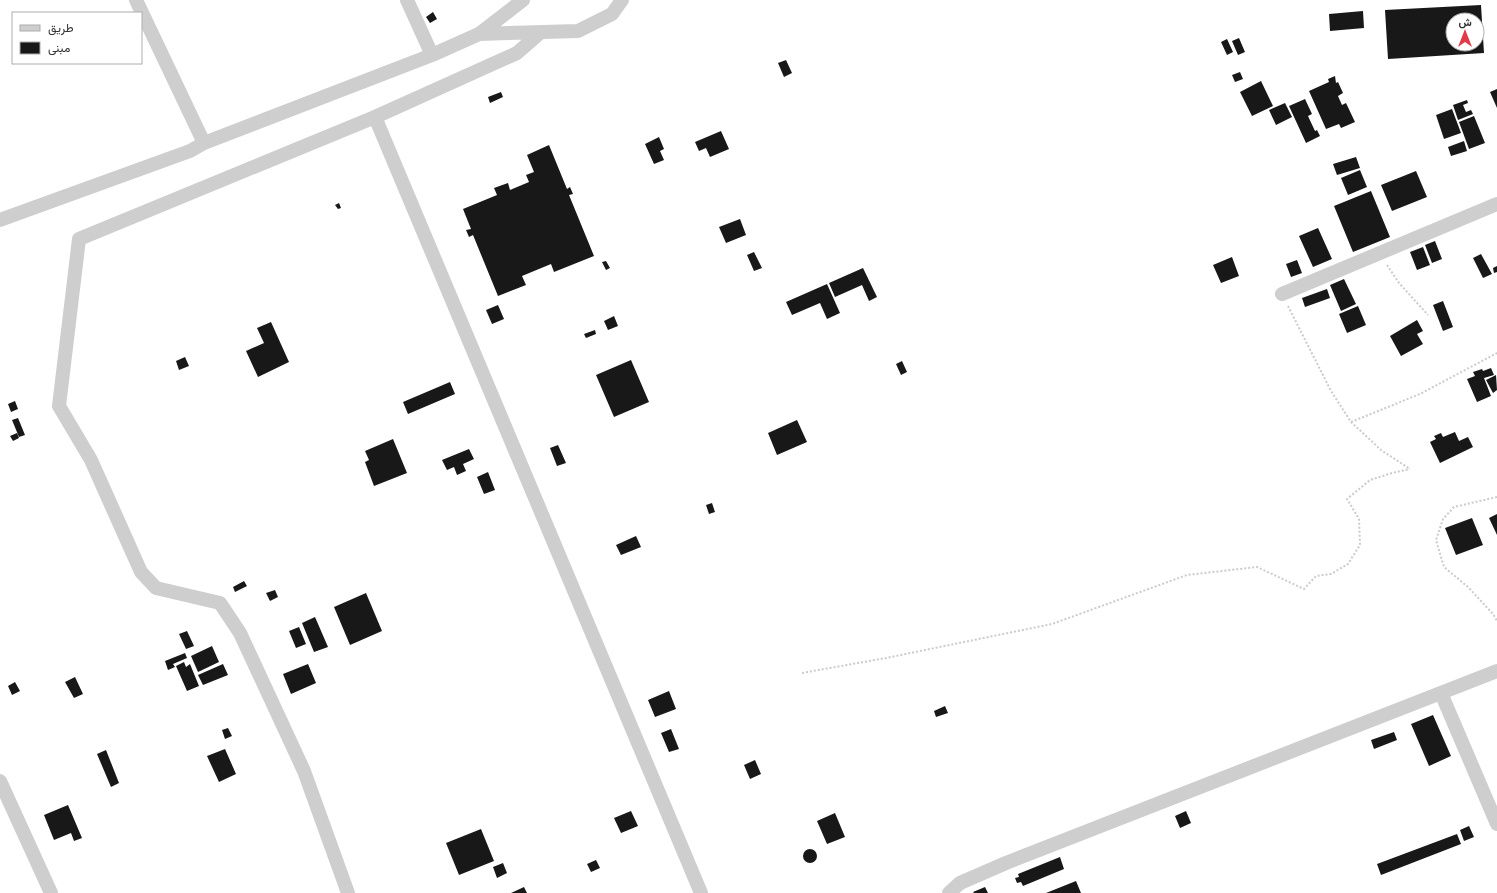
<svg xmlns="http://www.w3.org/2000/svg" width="1497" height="893" viewBox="0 0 1497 893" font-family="'Sofia Sans Condensed',Vazirmatn,sans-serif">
	<rect width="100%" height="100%" fill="#fff"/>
	<path fill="#181818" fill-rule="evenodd" d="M1481 5 1484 53 1388 59 1385 10ZM1453 20H1477V44H1453Z
		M1363 11 1364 28 1330 31 1329 14Z
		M433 12 437 19 430 23 426 17Z
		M1239 38 1245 52 1238 55 1232 41Z
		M1227 39 1233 52 1227 55 1221 42Z
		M786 60 792 73 784 77 778 63Z
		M1240 72 1243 79 1235 82 1232 75Z
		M1335 76 1336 83 1338 82 1343 93 1338 96 1342 105 1346 103 1355 122 1341 128 1339 124 1326 129 1309 91 1329 82 1328 79Z
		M1261 81 1273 106 1252 116 1240 92Z
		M1497 89V108L1490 92Z
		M501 92 503 97 490 103 488 97Z
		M1305 99 1312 114 1308 116 1315 131 1317 130 1320 136 1306 143 1289 106Z
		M1467 100 1468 103 1463 105 1466 112 1471 110 1473 114 1458 120 1453 105Z
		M1285 103 1292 117 1276 125 1269 110Z
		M1452 109 1461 133 1444 139 1436 115Z
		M1474 116 1485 143 1469 149 1459 122Z
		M721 131 729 149 710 157 706 148 699 151 695 142Z
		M659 137 664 149 660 151 664 160 654 164 645 144Z
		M1464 141 1467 151 1451 156 1448 147Z
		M549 145 567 189 570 187 573 194 569 195 594 256 554 272 551 264 522 276 526 285 498 296 473 235 469 237 466 230 471 229 463 209 497 195 494 188 508 183 510 190 529 182 526 175 534 172 527 155Z
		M1356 157 1360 168 1337 175 1333 164Z
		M1360 170 1367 187 1348 195 1341 178Z
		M1416 171 1427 197 1392 211 1381 185Z
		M1371 191 1390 237 1353 252 1334 206Z
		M339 203 341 208 338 209 335 205Z
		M740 219 746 235 726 243 719 227Z
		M1318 228 1332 259 1313 267 1299 236Z
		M1435 241 1442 259 1432 263 1425 245Z
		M1423 247 1430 265 1417 270 1410 252Z
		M754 252 762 268 754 271 747 255Z
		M1481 254 1492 274 1483 278 1473 258Z
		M1232 257 1239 276 1221 283 1213 265Z
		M1297 260 1302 273 1291 277 1286 264Z
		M606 261 610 268 606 270 602 262Z
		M1497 266V272L1494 273 1493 268Z
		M863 268 877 297 869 301 862 285 835 297 829 283Z
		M1344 279 1356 304 1341 311 1330 285Z
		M827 284 840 313 827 319 820 303 792 315 786 302Z
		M1327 289 1330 298 1305 307 1302 298Z
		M1443 301 1453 327 1443 331 1433 305Z
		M498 305 504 319 492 324 486 310Z
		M1358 306 1366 325 1347 333 1339 314Z
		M614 316 618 326 608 330 604 321Z
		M1417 320 1423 331 1417 334 1423 344 1401 356 1390 336Z
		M271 322 289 362 258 377 246 351 264 343 257 328Z
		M595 330 596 334 586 338 584 334Z
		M185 357 189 366 179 370 176 361Z
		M631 360 649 402 614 417 596 375Z
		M902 361 907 372 901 375 896 364Z
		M1491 368 1494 375 1484 378 1491 396 1477 402 1467 379 1475 376 1473 372 1482 369 1483 371Z
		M1496 375 1497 390 1493 393 1486 380Z
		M450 382 455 394 408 414 403 402Z
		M15 401 18 409 11 412 8 404Z
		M18 418 25 435 19 437 12 420Z
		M797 420 807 442 777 455 768 433Z
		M1455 432 1459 441 1468 437 1473 447 1440 463 1430 442 1436 439 1434 436 1441 433 1443 437Z
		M17 433 19 438 13 441 10 436Z
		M393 439 407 473 374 486 365 462 369 460 365 451Z
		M558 445 566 463 557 466 550 448Z
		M469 449 474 459 463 464 466 471 457 475 454 467 447 470 442 460Z
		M488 472 495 490 484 494 477 477Z
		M712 503 715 512 709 514 706 505Z
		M1497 514V535L1489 518Z
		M1472 518 1483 545 1456 555 1445 528Z
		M636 536 641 547 621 555 616 545Z
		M244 581 247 586 235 592 233 587Z
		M275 590 278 597 270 601 266 593Z
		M366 593 382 631 350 645 334 607Z
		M315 617 328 647 314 652 302 623Z
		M299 627 306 644 296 648 289 631Z
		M187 631 194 646 186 649 179 634Z
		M212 646 219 662 198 672 191 656Z
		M185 653 187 658 173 664 175 667 168 670 165 661Z
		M184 662 186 667 190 664 199 686 187 691 176 666Z
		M223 664 228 675 203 685 198 675Z
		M308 664 316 683 291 694 283 674Z
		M75 677 83 694 74 698 65 682Z
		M15 682 20 691 12 695 8 686Z
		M669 691 676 709 655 717 648 700Z
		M945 706 948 713 936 717 934 711Z
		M1433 715 1451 756 1429 766 1411 724Z
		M228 728 232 736 225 739 222 730Z
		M671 729 679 749 669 752 661 733Z
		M1394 732 1397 740 1374 749 1371 740Z
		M225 749 236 774 219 782 207 756Z
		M106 750 119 783 111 787 97 754Z
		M755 760 761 774 750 779 744 765Z
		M68 805 82 838 74 841 71 833 54 840 44 815Z
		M631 811 638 826 621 833 614 818Z
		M1186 811 1191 823 1180 828 1175 816Z
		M835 813 845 837 827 844 817 821Z
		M1469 826 1474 837 1464 841 1460 830Z
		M481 829 494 861 459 875 446 843Z
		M1457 834 1461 844 1381 875 1377 864Z
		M803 856a7 7 0 1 1 14 0a7 7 0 1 1-14 0Z
		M1060 857 1064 869 1023 886 1021 882 1017 883 1015 878 1019 877 1018 874Z
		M596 860 600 868 591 872 587 864Z
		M503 863 507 873 497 878 493 867Z
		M1076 881 1081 893H1046Z
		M524 887 527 893H511Z
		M985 887 988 893H974L973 892Z"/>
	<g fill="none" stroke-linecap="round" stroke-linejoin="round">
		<path stroke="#cbcbcb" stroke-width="2" stroke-dasharray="2 2" stroke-linecap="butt" d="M1387 265 1399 283 1428 315
			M1288 306 1331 391 1351 422 1381 450 1410 469
			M1351 422 1420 394 1497 353
			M1497 497 1454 507 1443 519 1436 540 1444 567 1468 587 1493 614 1497 621
			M802 673 886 658 1052 624 1187 575 1257 567 1304 589 1316 576 1331 574 1348 564 1360 545 1359 519 1347 499 1370 480 1392 473 1410 469"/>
		<path stroke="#cecece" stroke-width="14" d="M136 0 204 143
			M407 0 432 55
			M479 34 578 31 612 14 622 0
			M375 117 701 893
			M0 220 190 151 204 143 432 55 479 34 523 0
			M1282 294 1497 204
			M1441 693 1497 824
			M0 781 51 893
			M348 893 304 771 240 633 220 603 156 588 141 572 91 460 59 406 79 239 375 117 517 53 541 32
			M949 893 960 883 1006 863 1497 671"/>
	</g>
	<rect x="12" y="12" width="130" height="52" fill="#ffffff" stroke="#adadad"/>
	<rect x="20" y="25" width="20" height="6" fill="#cecece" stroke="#adadad"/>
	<text x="48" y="32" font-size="12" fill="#313131">طريق</text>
	<rect x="20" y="42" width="20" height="12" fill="#181818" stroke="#adadad"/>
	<text x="48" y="52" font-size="12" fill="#313131">مبنى</text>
	<g transform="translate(1465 32)"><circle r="19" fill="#ffffff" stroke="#adadad"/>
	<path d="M0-3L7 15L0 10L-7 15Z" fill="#e13a48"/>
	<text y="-6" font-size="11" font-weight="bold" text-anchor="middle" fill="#313131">ش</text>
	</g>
</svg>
